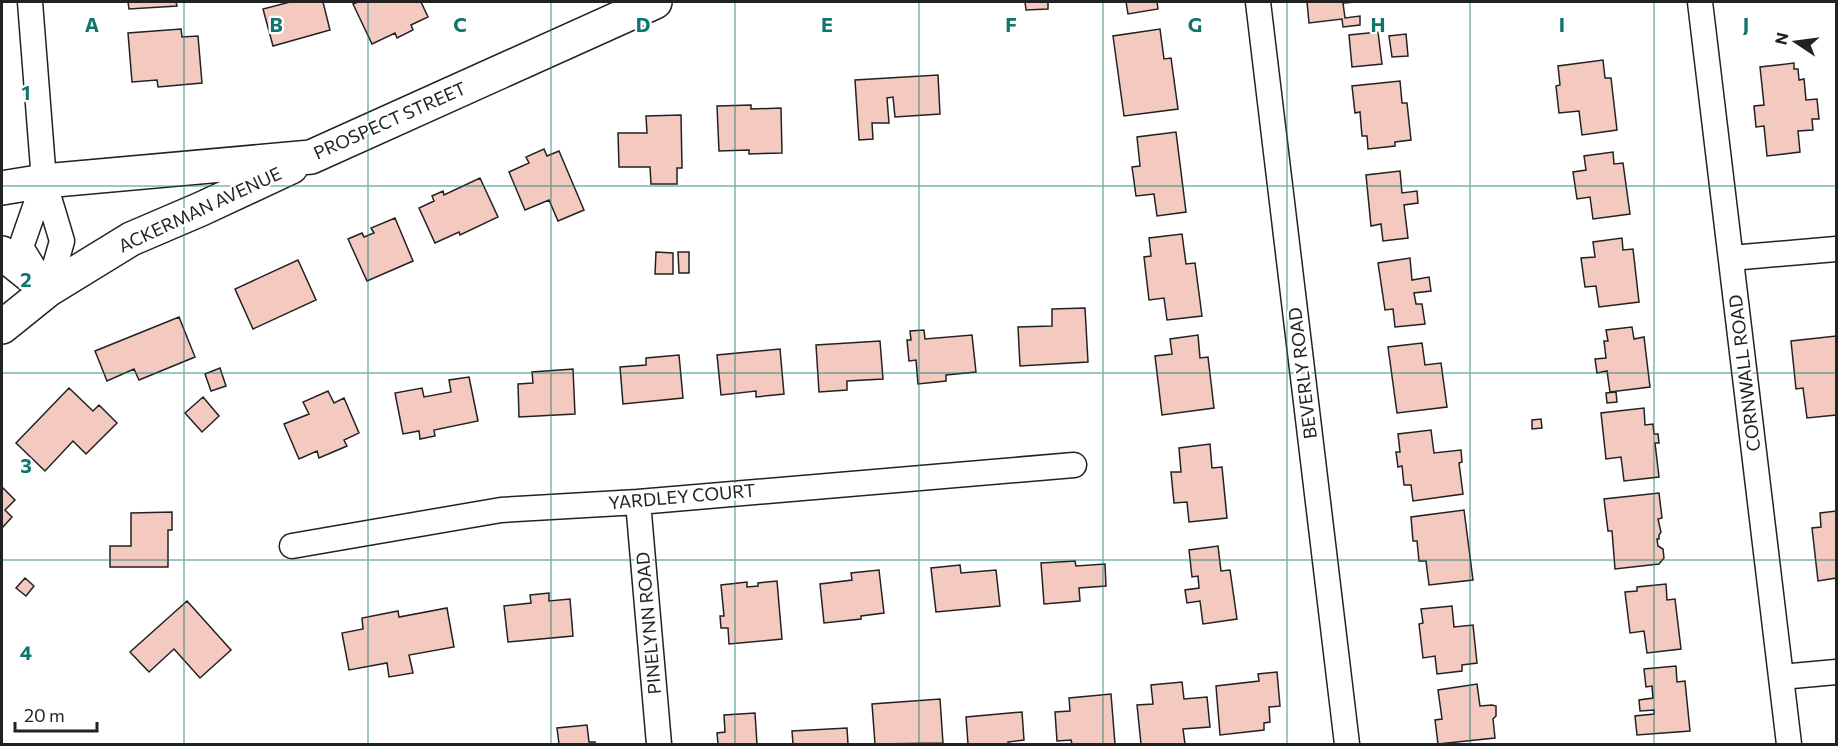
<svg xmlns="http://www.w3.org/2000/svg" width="1838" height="746" viewBox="0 0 1838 746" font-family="Commissioner,sans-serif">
	<rect width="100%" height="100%" fill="#fff"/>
	<path fill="#f3c9c0" stroke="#222" stroke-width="1.5" d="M128 2H176L177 6 129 9Z
		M290 2H323L330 30 273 46 263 9Z
		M358 2H421L428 17 411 25 413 30 397 38 395 33 372 44 353 4Z
		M1025 2H1048V9L1026 10Z
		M1126 2H1157L1158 9 1128 14Z
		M1307 2H1356L1343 3 1345 18 1360 16V25L1343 27 1342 19 1309 23Z
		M181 29 182 37 198 36 202 83 158 87 157 80 132 82 128 33Z
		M1160 29 1164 59 1171 58 1178 109 1124 116 1113 36Z
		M1378 32 1382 64 1352 67 1349 35Z
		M1406 34 1408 56 1392 57 1389 36Z
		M1603 60 1605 78H1611L1617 130 1582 135 1579 111 1559 113 1556 86 1560 85 1558 66Z
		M1794 63V69H1798L1799 80 1804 79 1806 100 1817 99 1819 119H1812L1813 130 1798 131 1800 152 1767 156 1764 126 1756 127 1754 106 1764 105 1760 67Z
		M938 75 940 114 895 117 893 97 887 98 889 123H872L873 139 859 140 855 80Z
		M1400 81 1402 103H1407L1411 140 1395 142V146L1368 149 1367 136H1362L1360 112 1355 113 1352 86Z
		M751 105V109L781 108 782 153 749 154V150L719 151 717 106Z
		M681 115 682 168H677V184H651L650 167H619L618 133H647L646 116Z
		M1176 132 1186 212 1157 216 1154 194 1136 196 1132 167 1140 166 1137 137Z
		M544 149 547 156 559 151 584 210 558 221 549 200 525 210 509 172 529 163 526 157Z
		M1613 152 1614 164 1623 163 1630 214 1593 219 1590 197 1577 199 1573 172 1586 170 1584 156Z
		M1400 171 1402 193 1417 191 1418 203 1404 205 1408 238 1383 241 1381 224 1371 226 1366 175Z
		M480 178 498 217 460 235 459 232 435 243 419 208 434 201 432 196 443 191 444 195Z
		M395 218 413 261 367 281 348 239 362 233 364 237 374 233 371 228Z
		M1182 234 1186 264 1195 263 1202 316 1167 320 1164 298 1149 300 1144 257 1151 256 1149 238Z
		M1622 238 1623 250 1633 249 1639 302 1599 307 1596 286 1585 287 1581 258 1595 257 1593 242Z
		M656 252 673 253V274H655Z
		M678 252H689V273H679Z
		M1410 258 1412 280 1429 277 1431 291 1414 293 1416 304H1422L1425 324 1395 327 1393 309 1385 310 1378 263Z
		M298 260 316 300 253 329 235 289Z
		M1085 308 1088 362 1020 366 1018 327 1052 326V309Z
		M179 317 195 357 139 380 134 369 107 381 95 351Z
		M1632 327 1634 339 1644 337 1650 387 1610 392 1607 371 1597 373 1595 359 1606 358 1604 341H1608L1606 330Z
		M924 330 925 339 972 335 976 372 946 375V381L918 384 916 360 909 361 907 340H911L910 331Z
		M1198 335 1200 358 1208 357 1214 408 1162 415 1155 356 1172 354 1170 339Z
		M1836 336V415L1807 418 1803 388 1796 389 1791 341Z
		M880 341 883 379 847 381V390L819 392 816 345Z
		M1422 343 1425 365 1441 363 1447 407 1397 413 1388 347Z
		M780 349 784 394 756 397V391L721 395 717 355Z
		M679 355 683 398 623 404 620 367 646 365V358Z
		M220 368 226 386 211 391 205 374Z
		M573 369 575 414 519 417 518 384 533 383 532 372Z
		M469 377 478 421 434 430 435 436 420 439 419 431 403 434 395 393 422 388 424 397 451 392 449 380Z
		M69 388 93 411 99 405 117 423 86 454 73 441 45 471 16 443Z
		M328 391 334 403 344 398 359 433 344 440 347 446 319 458 317 451 299 459 284 424 309 414 303 402Z
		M1616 392 1617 402 1607 403 1606 393Z
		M203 397 219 416 202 432 185 413Z
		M1644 408 1645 425 1653 424 1654 434H1658L1659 443H1655L1659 477 1624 481 1621 457 1606 459 1601 413Z
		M1541 419 1542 428 1532 429V420Z
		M1431 430 1434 453 1461 450 1462 462 1459 463 1463 494 1413 501 1411 485H1404L1402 466 1398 467 1396 452H1400L1398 434Z
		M1210 444 1212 468 1222 467 1227 518 1189 522 1187 502 1174 503 1171 472H1181L1179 448Z
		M2 487 15 500 5 510 12 517 2 528Z
		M1659 493 1662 518 1658 519 1661 532 1659 535V539H1657L1658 546 1663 549 1664 558 1659 564 1615 569 1612 531H1608L1604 499Z
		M1464 510 1473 580 1429 585 1426 561H1419L1417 541H1413L1411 517Z
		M1836 511V578L1818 581 1812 528 1821 527 1820 513Z
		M172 512V530H168V567H110V546H131V513Z
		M1218 546 1221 571 1230 570 1237 619 1203 624 1200 601 1187 603 1185 590 1199 588 1198 576 1192 577 1189 550Z
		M1075 561 1076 566 1105 564 1106 586 1079 588 1080 601 1044 604 1041 563Z
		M960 565 961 573 996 570 1000 606 936 612 931 568Z
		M879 570 884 613 861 616V619L824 623 820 584 852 580 851 573Z
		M25 578 34 586 26 596 16 588Z
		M777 581 782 639 729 644 728 628H721L720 616H724L721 585 747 582V587L758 586V583Z
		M1666 584 1667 600 1675 599 1681 649 1647 653 1644 631 1630 633 1625 592 1637 591V587Z
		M549 593V601L570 599 573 636 508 642 504 606 531 603 530 595Z
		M187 601 231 650 200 678 174 649 149 672 130 652Z
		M1452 606 1454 627 1473 625 1477 663 1462 665V671L1437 674 1435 656 1423 658 1419 624 1423 623 1421 609Z
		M447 608 454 647 409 655 413 673 389 677 387 663 349 670 342 633 363 629 362 618 398 611 399 617Z
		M1676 666 1677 682 1685 681 1690 731 1637 735 1635 716 1654 714V710L1640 711 1639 700 1653 698 1652 686 1646 687 1644 669Z
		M1277 672 1280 706 1269 707 1270 722 1264 723V730L1220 735 1216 686 1259 681 1258 674Z
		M1182 682 1184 699 1207 697 1210 727 1183 729 1185 744H1141L1137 705 1153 704 1151 685Z
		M1477 684 1480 706 1492 705 1496 706V716L1493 719 1495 738 1438 744 1435 720 1442 719 1438 690Z
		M1111 694 1115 744H1072L1071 740 1057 741 1055 712 1070 711 1069 698Z
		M940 699 943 743 875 744 872 704Z
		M1022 712 1024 740 1008 742 1009 744H968L966 717Z
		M755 713 757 744H718L717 733 725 732 724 715Z
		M587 725 589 742H595V744H559L557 728Z
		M847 728 848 744H793L792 731Z"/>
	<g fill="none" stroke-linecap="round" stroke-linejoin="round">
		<defs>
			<path id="street" d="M30 2 44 181 62 241 48 290
				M1258 2 1347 744
				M1700 2 1789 744
				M1731 258 1836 249
				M38 275 21 247 44 181
				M638 502 659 744
				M292 546 501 510 638 502 1074 465
				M1781 677 1836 672"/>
			<path id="secondary" d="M2 188 44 181 311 157 655 2
				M2 253 48 290
				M2 327 48 290 131 239 201 209 291 167"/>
		</defs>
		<use href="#street" stroke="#222" stroke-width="27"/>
		<use href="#secondary" stroke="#222" stroke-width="36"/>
		<use href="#street" stroke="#fff" stroke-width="24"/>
		<use href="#secondary" stroke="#fff" stroke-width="33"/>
	</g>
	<path fill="none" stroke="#0f766e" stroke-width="1.5" stroke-opacity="0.55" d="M184 2V744M368 2V744M551 2V744M735 2V744M919 2V744M1103 2V744M1287 2V744M1470 2V744M1654 2V744M2 186H1836M2 373H1836M2 560H1836"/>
	<g text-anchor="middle" stroke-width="4.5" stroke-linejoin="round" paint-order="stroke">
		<g font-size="18" fill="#222" stroke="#fff">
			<text transform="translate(390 121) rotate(-24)" y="6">PROSPECT STREET</text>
			<text transform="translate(200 210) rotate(-25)" y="6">ACKERMAN AVENUE</text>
			<text transform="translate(1303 373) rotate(-97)" y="6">BEVERLY ROAD</text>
			<text transform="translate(1745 373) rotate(-97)" y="6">CORNWALL ROAD</text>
			<text transform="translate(682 497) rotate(-5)" y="6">YARDLEY COURT</text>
			<text transform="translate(649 623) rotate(-95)" y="6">PINELYNN ROAD</text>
		</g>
	</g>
	<g font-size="20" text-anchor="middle" font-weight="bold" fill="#0f766e" stroke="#fff" stroke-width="4.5" stroke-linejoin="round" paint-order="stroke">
		<text x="92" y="32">A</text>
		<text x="276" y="32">B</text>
		<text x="460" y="32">C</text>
		<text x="643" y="32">D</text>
		<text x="827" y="32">E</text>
		<text x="1011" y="32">F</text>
		<text x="1195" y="32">G</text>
		<text x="1378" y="32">H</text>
		<text x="1562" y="32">I</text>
		<text x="1746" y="32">J</text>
		<text x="26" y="100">1</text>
		<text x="26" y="287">2</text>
		<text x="26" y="473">3</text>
		<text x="26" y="660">4</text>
	</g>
	<rect width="1838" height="746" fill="none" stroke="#222222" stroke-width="6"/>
	<g transform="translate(1796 42) rotate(283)" stroke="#ffffff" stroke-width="4.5" paint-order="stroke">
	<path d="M0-4.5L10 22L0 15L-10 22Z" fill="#222222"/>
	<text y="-9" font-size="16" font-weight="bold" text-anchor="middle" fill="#222222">N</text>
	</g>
	<path d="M15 722v9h82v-9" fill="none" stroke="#222222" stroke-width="3"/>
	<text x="24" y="722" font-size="18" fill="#222222" stroke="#ffffff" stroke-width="4.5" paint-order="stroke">20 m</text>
</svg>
